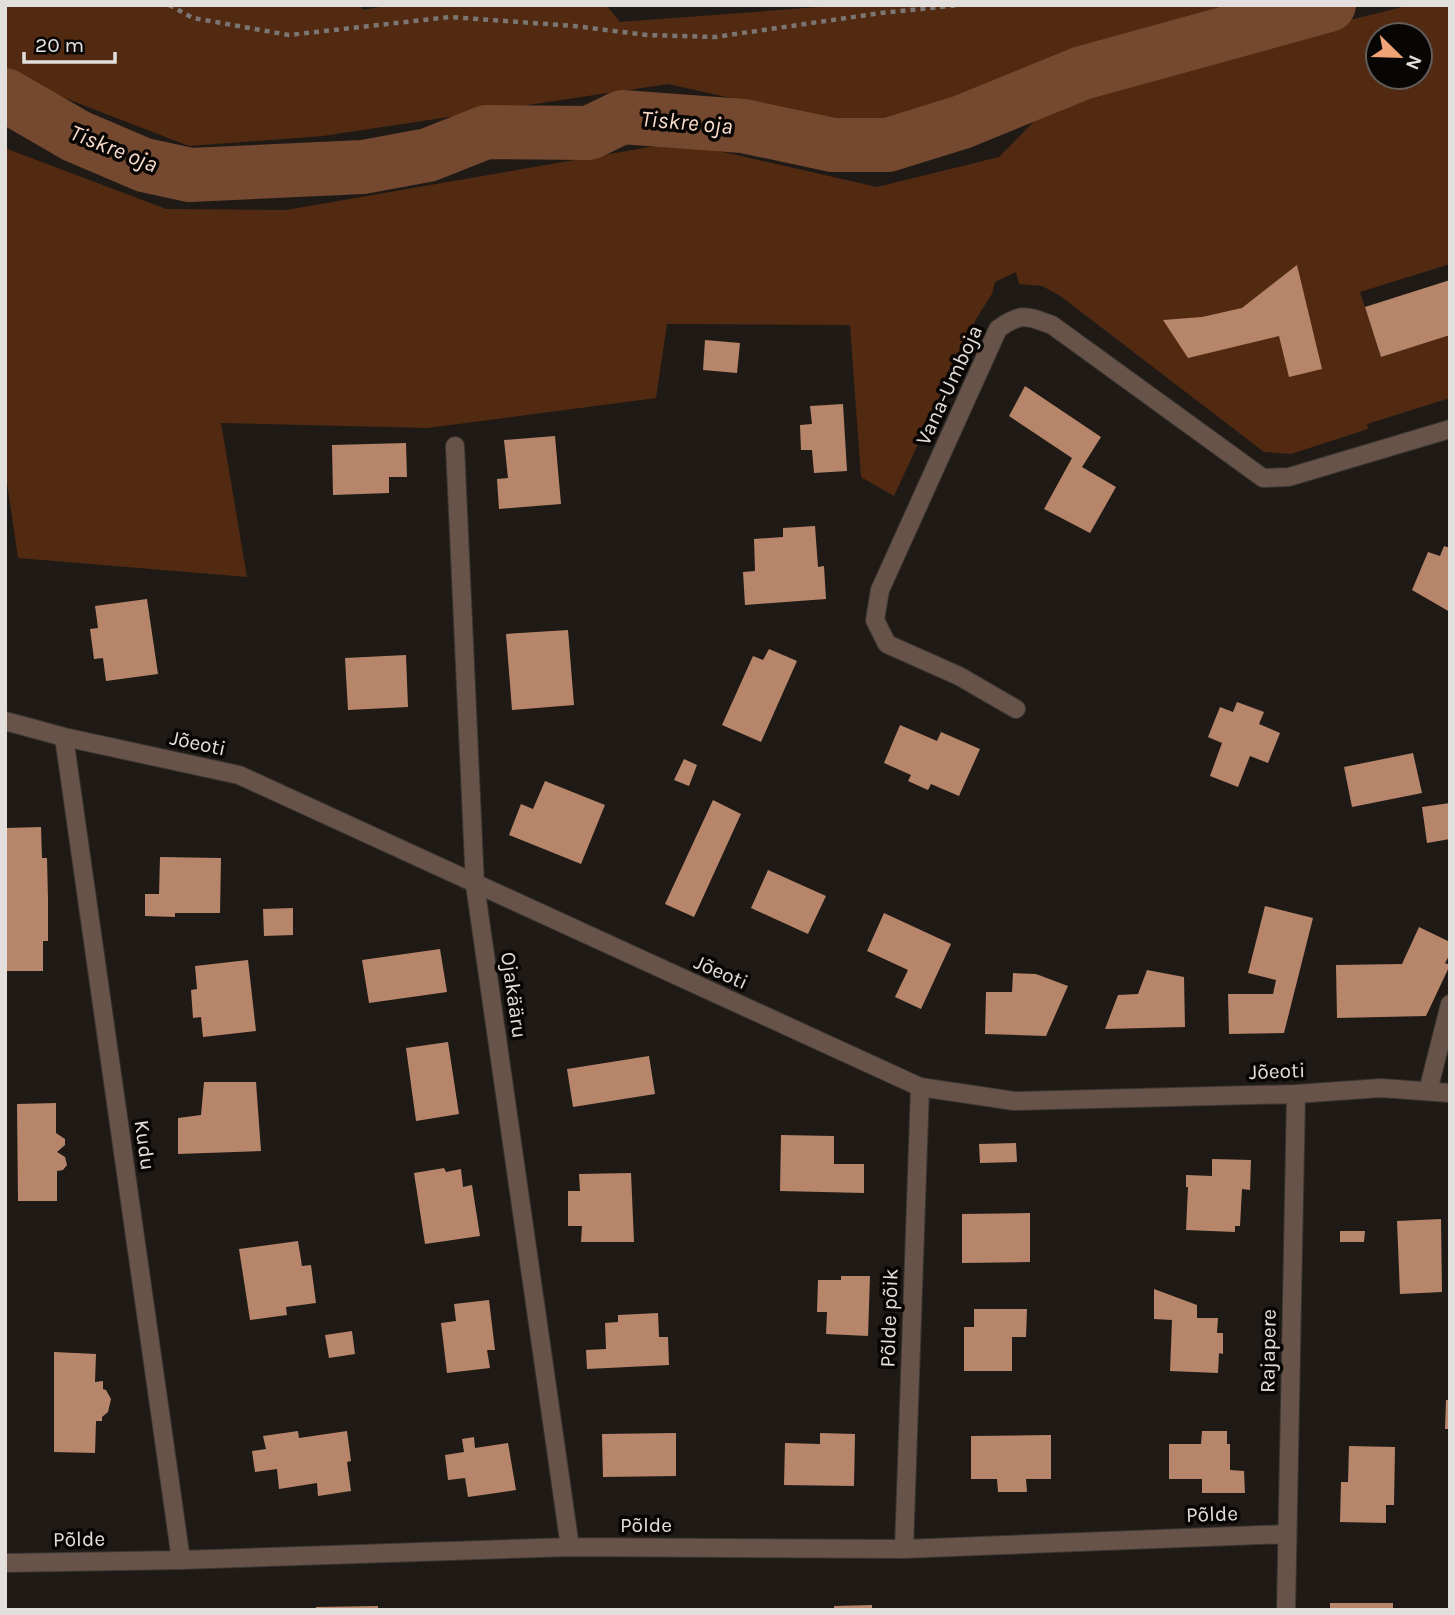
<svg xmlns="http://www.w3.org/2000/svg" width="1455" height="1615" viewBox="0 0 1455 1615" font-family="Karla,sans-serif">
	<rect width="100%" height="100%" fill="#201a17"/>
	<path fill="#522a11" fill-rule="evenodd" d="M5 5H360L363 10 391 5H606L620 22 846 5H1278L1177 33 876 130 668 84 323 136 189 146 5 75Z
		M1410 5H1450V264L1360 292 1381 357 1449 335 1450 398 1367 424 1368 429 1291 454 1264 452 1059 295 1042 286 1019 284 1016 272 995 282 992 294 976 319 894 496 861 477 850 325 667 324 656 398 427 428 221 423 247 577 18 558 5 469V148L166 209 286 210 679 142 877 187 999 157 1050 105 1222 52ZM1378 35H1420V77H1378Z"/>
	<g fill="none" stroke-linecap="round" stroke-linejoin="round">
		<path stroke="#75492f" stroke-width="54" d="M5 95 76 136 144 165 190 175 363 167 428 155 486 132 589 133 622 117 743 126 833 145H888L962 122 1082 73 1329 5"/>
	</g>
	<path fill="#b7866a" d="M1297 265 1322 369 1289 377 1279 336 1188 358 1163 320 1202 317 1242 308Z
		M1450 280V335L1381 357 1365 307Z
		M705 340 740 343 737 373 703 370Z
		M1025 386 1101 437 1082 467 1116 487 1090 533 1044 509 1072 458 1009 416Z
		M843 404 847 471 814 473 812 450H801L800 425 812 424 810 406Z
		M555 436 561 504 499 509 497 479 508 478 504 440Z
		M406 443 407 477H389V493L333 495 332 445Z
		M815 526 818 567 824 566 826 599 745 605 743 572 755 571 754 539 783 537V528Z
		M1444 546 1450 548V612L1412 590 1428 552 1440 556Z
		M147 599 158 674 106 681 103 658 94 659 90 629 98 628 95 606Z
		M568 630 574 705 512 710 506 634Z
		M769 649 797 661 761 742 722 725 753 656 763 660Z
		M406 655 408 707 348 710 345 658Z
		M1237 702 1264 712 1259 724 1280 733 1268 763 1250 756 1238 787 1210 776 1222 743 1208 737 1220 707 1233 712Z
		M900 725 937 741 941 732 980 749 959 796 931 784 928 790 908 781 911 775 884 763Z
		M1413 753 1422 793 1352 807 1344 767Z
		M684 759 697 765 689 786 674 780Z
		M545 781 605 805 581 864 509 835 521 804 533 809Z
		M713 800 741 814 694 917 665 904Z
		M1450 803V839L1427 843 1422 807Z
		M41 827 42 858H47L48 899V941H43V971H5V828Z
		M160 857 221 858 220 913H175V917L145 916V894H159Z
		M768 870 826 896 808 934 751 908Z
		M1265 906 1313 918 1284 1033 1229 1034 1228 994H1273L1276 980 1248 973Z
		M293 908V935L264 936 263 909Z
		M884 913 951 944 921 1009 895 997 908 970 867 951Z
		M1419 927 1450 942V954L1445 963 1450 965 1426 1016 1337 1018 1336 965 1402 964Z
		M440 949 447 992 369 1003 362 960Z
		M248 960 256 1031 203 1037 201 1017 193 1018 191 990 197 989 195 966Z
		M1147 970 1184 977 1185 1027 1105 1029 1118 995 1138 994Z
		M1013 973 1036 974 1068 986 1046 1036 985 1034 986 992H1012Z
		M448 1042 459 1114 416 1121 406 1048Z
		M649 1056 655 1094 573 1107 567 1069Z
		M204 1082H256L261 1151 178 1154V1118L201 1115Z
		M56 1103V1133L65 1139V1145L57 1152 65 1157 67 1165 63 1170 57 1171V1201H18L17 1104Z
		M781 1135 834 1136V1164H864V1193L780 1191Z
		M1016 1143 1017 1162 980 1163 979 1144Z
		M1212 1159 1251 1160 1250 1190 1242 1189 1240 1226H1235V1232L1186 1230 1188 1187H1186V1175L1212 1176Z
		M444 1168 446 1172 461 1169 463 1187 472 1185 480 1236 425 1244 414 1173Z
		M631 1173 634 1242H581L582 1226H568V1191H580L579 1174Z
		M1030 1213V1262L962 1263V1214Z
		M1441 1219 1442 1292 1400 1294 1397 1221Z
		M1340 1231H1365L1364 1242H1340Z
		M298 1241 302 1266 311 1265 316 1303 286 1307 287 1315 250 1320 239 1249Z
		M841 1276H870L868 1336 826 1334 827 1312H817L818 1280H841Z
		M1154 1289 1197 1305V1318H1218L1217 1333H1223V1354L1219 1353 1218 1373 1170 1371 1172 1320 1154 1319Z
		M489 1300 495 1350H487L490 1368 447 1373 441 1323 456 1321 454 1304Z
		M974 1309H1027L1026 1337H1012V1371H964V1327H974Z
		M658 1313 659 1337H668L669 1365 587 1369 586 1350 606 1349 605 1323 618 1322V1315Z
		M352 1331 355 1354 329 1358 325 1335Z
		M54 1352 96 1354 95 1382 103 1381V1389L106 1390 111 1399 108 1412 102 1417V1421H96L95 1453 54 1452Z
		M1446 1400H1450V1429H1445Z
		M298 1431 299 1438 347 1431 351 1461 347 1462 351 1491 318 1496 317 1483 279 1489 277 1469 255 1472 252 1451 266 1449 263 1436Z
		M1202 1431H1227V1444H1230V1470L1244 1471 1245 1493H1202V1479H1169V1444H1201Z
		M676 1433V1476L603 1477 602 1434Z
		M820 1433 855 1434 854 1486 784 1485 785 1443 820 1444Z
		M1051 1435V1479H1026L1027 1492H998L997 1479H971V1436Z
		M474 1437 475 1448 508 1443 516 1490 468 1497 465 1478 448 1480 445 1455 464 1452 462 1439Z
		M1349 1446 1395 1447 1394 1505H1386V1523L1340 1522 1341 1482H1348Z
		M1330 1603H1393V1610H1330Z
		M872 1605V1610H834V1606Z
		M378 1606V1610H316V1607Z"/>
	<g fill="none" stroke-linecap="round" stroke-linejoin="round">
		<defs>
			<path id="minor" d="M455 446 475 885 570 1547
				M1016 709 959 676 887 644 875 620 880 590 998 329C1021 312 1027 316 1052 325L1263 478 1289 477 1450 429
				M5 721 64 737 239 775 920 1087 1014 1101 1296 1094 1381 1088 1450 1093
				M64 737 181 1560
				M1428 1091 1450 1004
				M904 1549 920 1087
				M5 1563 181 1560 570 1547 904 1549 1287 1534
				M1286 1610 1296 1094"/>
		</defs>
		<use href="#minor" stroke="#3b3633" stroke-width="20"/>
		<path stroke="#7b7673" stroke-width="4.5" stroke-dasharray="5 5" stroke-linecap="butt" d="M169 5 193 18 289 35 450 17 574 26 647 35 715 37 881 13 960 5"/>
		<use href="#minor" stroke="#675348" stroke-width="18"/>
	</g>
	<g text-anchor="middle" stroke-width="7" stroke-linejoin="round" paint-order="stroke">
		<g font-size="21" fill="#e3dfdc" stroke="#080605">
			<text transform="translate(949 385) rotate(-65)" y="7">Vana-Umboja</text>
			<text transform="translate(198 743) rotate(12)" y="7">Jõeoti</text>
			<text transform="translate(721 972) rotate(24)" y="7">Jõeoti</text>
			<text transform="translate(514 995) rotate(82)" y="7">Ojakääru</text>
			<text transform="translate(1277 1071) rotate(-2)" y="7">Jõeoti</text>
			<text transform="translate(145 1145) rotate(82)" y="7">Kudu</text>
			<text transform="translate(889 1318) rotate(-88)" y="7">Põlde põik</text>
			<text transform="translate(1268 1351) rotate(-89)" y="7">Rajapere</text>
			<text transform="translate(1212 1514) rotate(-2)" y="7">Põlde</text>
			<text x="646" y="1532">Põlde</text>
			<text transform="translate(79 1539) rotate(-1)" y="7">Põlde</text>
		</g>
		<g font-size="23" font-style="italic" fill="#f9dbca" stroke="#080605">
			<text transform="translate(687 122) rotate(5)" y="8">Tiskre oja</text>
			<text transform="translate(114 148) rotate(22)" y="8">Tiskre oja</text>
		</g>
	</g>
	<rect width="1455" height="1615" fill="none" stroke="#e3dfdc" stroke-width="14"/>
	<g transform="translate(1399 56) rotate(113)"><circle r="33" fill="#080605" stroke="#605d5b" stroke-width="2"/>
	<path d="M0-5L12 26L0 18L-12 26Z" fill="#efa377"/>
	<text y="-10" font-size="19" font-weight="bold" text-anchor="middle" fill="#e3dfdc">N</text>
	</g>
	<path d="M24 52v10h91v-10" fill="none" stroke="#e3dfdc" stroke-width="3.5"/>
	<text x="35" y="52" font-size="21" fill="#e3dfdc" stroke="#080605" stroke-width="5" paint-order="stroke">20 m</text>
</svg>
